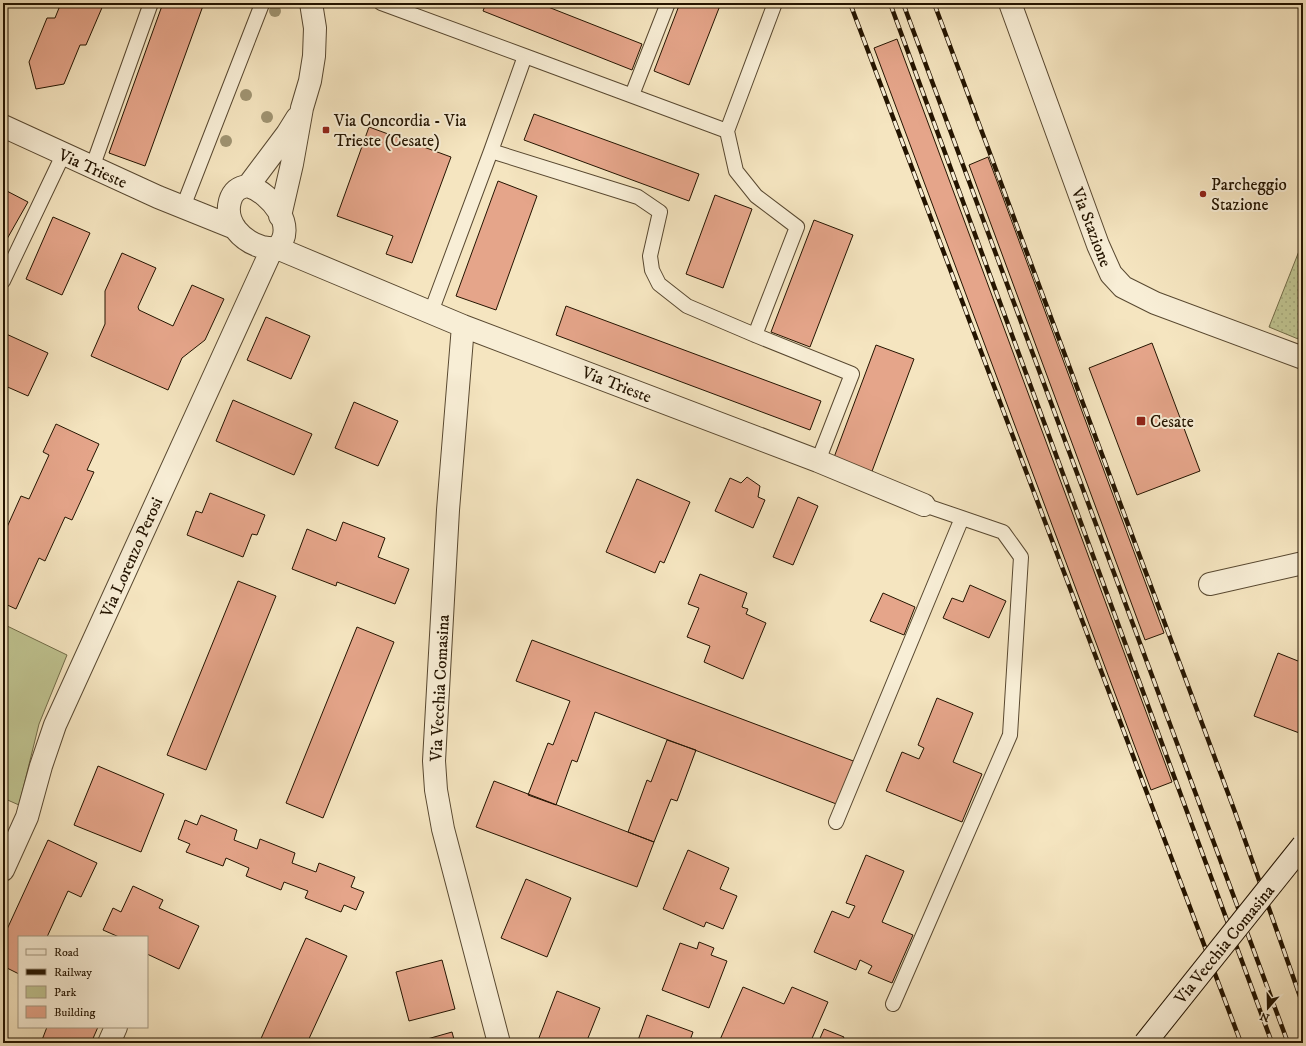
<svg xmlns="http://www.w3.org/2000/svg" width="1306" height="1046" viewBox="0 0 1306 1046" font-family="'IM FELL DW Pica',serif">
	<defs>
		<pattern id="grass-dots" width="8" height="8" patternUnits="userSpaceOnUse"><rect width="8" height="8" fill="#bfc390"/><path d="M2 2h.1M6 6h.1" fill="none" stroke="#a4a77a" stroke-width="1.8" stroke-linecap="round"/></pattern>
	</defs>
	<rect width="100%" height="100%" fill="#f5e5c0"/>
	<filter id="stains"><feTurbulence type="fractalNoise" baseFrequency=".005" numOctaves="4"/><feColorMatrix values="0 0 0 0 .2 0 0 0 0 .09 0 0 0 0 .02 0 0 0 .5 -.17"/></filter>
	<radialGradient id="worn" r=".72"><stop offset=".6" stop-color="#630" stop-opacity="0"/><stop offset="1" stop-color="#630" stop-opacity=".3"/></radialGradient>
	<path fill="url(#grass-dots)" stroke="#726c48" d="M1303 241V341L1269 327Z"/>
	<path fill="#bfc390" stroke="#726c48" d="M3 624 67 655 39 724 19 805 3 798Z"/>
	<path fill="#e5a58a" stroke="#241400" d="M61 3H104L86 45H80L64 84 36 89 29 62 47 18H55Z
		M163 3H204L145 166 109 153Z
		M486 3H538L642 44 632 70 483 11Z
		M680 3H721L689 85 654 71Z
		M897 39 1172 782 1151 790 874 48Z
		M534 114 699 174 689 201 524 140Z
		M369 127 451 157 412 263 386 254 393 236 337 216Z
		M988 157 1164 633 1145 640 969 165Z
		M498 181 537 196 496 310 456 296Z
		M3 189 28 202 3 246Z
		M715 195 752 209 723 288 686 274Z
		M53 217 90 233 62 295 26 279Z
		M814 220 853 235 810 347 771 332Z
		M122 253 156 268 138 307 139 310 173 326 192 285 224 299 205 340 182 358 168 390 91 356 105 324V291Z
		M566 306 821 401 810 430 556 335Z
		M266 317 310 336 291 379 247 360Z
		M4 333 48 353 28 396 3 385Z
		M1152 343 1200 471 1137 495 1089 368Z
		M876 345 914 359 871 474 833 460Z
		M233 400 312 434 294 475 216 441Z
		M354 402 398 421 378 466 335 448Z
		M56 424 99 444 87 470 94 472 72 520 65 517 45 561 39 558 16 609 3 603V536L21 496 29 499 49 455 43 452Z
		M747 477 760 486 758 497 765 500 753 528 715 511 730 478 741 483Z
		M637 479 690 502 664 563 660 561 655 573 606 552Z
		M210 493 265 515 257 535 252 534 243 557 187 535 196 511 202 513Z
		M798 497 818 506 793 565 773 557Z
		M343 522 385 538 378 557 409 569 395 604 337 582 336 586 292 569 307 529 336 541Z
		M700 574 747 593 742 607 748 609 746 614 766 623 743 679 704 662 710 646 687 637 699 608 688 604Z
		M238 581 276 596 206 770 167 755Z
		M970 585 1006 601 989 638 943 618 952 598 963 602Z
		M883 593 915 607 904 635 870 621Z
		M357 627 394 642 323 818 286 803Z
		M532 640 856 762 839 805 595 712 577 762 572 760 556 805 528 795 548 743 553 745 570 701 516 681Z
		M1278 653 1303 663V730L1302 734 1254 716Z
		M937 698 973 713 953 762 982 774 962 822 886 791 902 752 919 759 924 748 918 745Z
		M667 740 696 750 677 801 671 799 654 842 628 832 647 780 651 782Z
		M98 766 164 794 141 852 74 825Z
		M494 781 654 842 637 887 476 827Z
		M201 815 237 830 234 840 257 849 260 839 295 853 292 863 316 872 319 863 355 877 351 887 364 892 356 910 344 905 341 912 305 898 308 891 284 882 281 890 246 876 249 868 226 858 223 866 186 852 190 844 178 839 185 820 197 825Z
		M48 840 97 863 81 897 68 891 47 937H19V974L3 966V938Z
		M688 850 729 868 720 889 737 896 723 929 706 922 704 927 663 909Z
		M866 855 904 871 882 922 913 935 892 983 868 973 872 966 860 960 856 970 814 952 832 911 849 918 855 906 846 903Z
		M526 879 571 898 547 957 501 938Z
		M133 886 163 900 159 908 199 926 179 969 147 954V937H119L103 930 113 908 121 912Z
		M306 938 347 956 307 1043H259Z
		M699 942 714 948 711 955 727 961 709 1008 662 990 680 943 697 949Z
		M442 960 455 1009 409 1021 396 972Z
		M743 987 784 1004 792 987 828 1002 810 1043H722L719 1042Z
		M557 991 600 1008 586 1043H537Z
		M647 1015 693 1032 689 1043H637Z
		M47 1027H98L91 1043H49L42 1040Z
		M824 1029 844 1037 841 1043H818Z
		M452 1032 455 1043H413Z"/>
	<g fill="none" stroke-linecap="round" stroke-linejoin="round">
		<defs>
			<path id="lane" d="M381 3 525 56 491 151 431 312
				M525 56 727 131 736 171 756 196 797 227 755 335
				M632 95 668 3
				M727 131 775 3
				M491 151 638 197 660 212 650 256 652 270 659 284 687 306 755 335 852 374 818 461
				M92 168 151 3
				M183 207 262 4
				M3 281 63 155
				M836 822 962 518
				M893 1004 1010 735 1021 557 1003 532 924 505"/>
			<path id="street" d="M1010 3 1098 245 1111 274 1123 287 1155 303 1303 358
				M3 126 158 197 235 228
				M248 186C271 193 298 227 277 248 272 249 267 248 262 247 242 241 224 223 230 201 233 191 239 187 248 186Z
				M248 186 287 134 297 118
				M280 216 292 164 302 108 310 81 314 56 315 28 311 3
				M277 248 463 326 818 461 924 505
				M463 326 448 510 434 761 436 790 443 829 499 1043
				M1210 584 1303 563
				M3 870 27 817 41 766 55 725 272 249
				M109 1043 116 1027"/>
		</defs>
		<use href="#lane" stroke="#584830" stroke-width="16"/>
		<use href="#street" stroke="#584830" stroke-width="24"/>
		<use href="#lane" stroke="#f8eed6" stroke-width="14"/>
		<use href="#street" stroke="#f8eed6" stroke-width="22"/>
		<defs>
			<path id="rail" d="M850 3 1241 1043
				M890 3 1272 1043
				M903 3 1288 1043
				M934 3 1235 812 1303 1005"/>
		</defs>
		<use href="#rail" stroke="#241400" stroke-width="4.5"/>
		<use href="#rail" stroke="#f8eed6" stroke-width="3" stroke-dasharray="9" stroke-linecap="butt"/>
		<defs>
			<path id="secondary-bridge" d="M1145 1043 1303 845"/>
		</defs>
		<use href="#secondary-bridge" stroke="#241400" stroke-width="24" stroke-linecap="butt"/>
		<use href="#secondary-bridge" stroke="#f8eed6" stroke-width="22"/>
	</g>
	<g fill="#a09472">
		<circle cx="275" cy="11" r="6"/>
		<circle cx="246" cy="95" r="6"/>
		<circle cx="267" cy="117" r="6"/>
		<circle cx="226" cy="141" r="6"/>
	</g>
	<g fill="#8f2418" stroke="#f8eed6" stroke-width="1.5">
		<rect x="322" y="126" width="8" height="8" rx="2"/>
		<circle cx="1203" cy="194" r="4"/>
		<rect x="1136" y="416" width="10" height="10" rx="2"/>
	</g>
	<g text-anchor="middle" stroke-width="4" stroke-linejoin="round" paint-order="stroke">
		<g font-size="17" fill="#241400" stroke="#f8eed6" text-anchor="start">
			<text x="334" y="126">Via Concordia - Via<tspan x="334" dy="20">Trieste (Cesate)</tspan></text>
			<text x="1211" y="190">Parcheggio<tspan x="1211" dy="20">Stazione</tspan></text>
			<text x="1150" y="427">Cesate</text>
		</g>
		<g font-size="17" fill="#241400" stroke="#f8eed6">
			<text transform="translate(93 168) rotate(24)" y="6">Via Trieste</text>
			<text transform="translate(1092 227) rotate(69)" y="6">Via Stazione</text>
			<text transform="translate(617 384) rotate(21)" y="6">Via Trieste</text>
			<text transform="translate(131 557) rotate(-66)" y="6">Via Lorenzo Perosi</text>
			<text transform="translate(439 688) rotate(-87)" y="6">Via Vecchia Comasina</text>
			<text transform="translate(1224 944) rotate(-51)" y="6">Via Vecchia Comasina</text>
		</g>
	</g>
	<rect width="1306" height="1046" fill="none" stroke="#f5e5c0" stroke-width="16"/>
	<rect x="4" y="4" width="1298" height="1038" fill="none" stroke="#241400" stroke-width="2"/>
	<rect x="8" y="8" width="1290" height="1030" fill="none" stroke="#241400"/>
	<rect x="18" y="936" width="130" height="92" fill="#f8eed6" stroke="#a39780"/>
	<rect x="26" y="949" width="20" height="6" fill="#f8eed6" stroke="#a39780"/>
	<text x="54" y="956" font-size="12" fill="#241400">Road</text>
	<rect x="26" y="969" width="20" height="6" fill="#241400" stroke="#a39780"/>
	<text x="54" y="976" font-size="12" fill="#241400">Railway</text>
	<rect x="26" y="986" width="20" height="12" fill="#bfc390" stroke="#a39780"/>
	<text x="54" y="996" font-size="12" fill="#241400">Park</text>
	<rect x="26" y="1006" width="20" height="12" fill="#e5a58a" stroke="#a39780"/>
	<text x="54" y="1016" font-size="12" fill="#241400">Building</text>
	<g transform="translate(1268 1008) rotate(200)" stroke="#f8eed6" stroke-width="3" paint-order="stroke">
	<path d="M0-3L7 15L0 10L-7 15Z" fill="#241400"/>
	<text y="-6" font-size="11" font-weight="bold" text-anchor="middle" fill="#241400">N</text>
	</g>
	<rect width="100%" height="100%" filter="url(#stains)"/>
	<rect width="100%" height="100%" fill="url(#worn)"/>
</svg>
